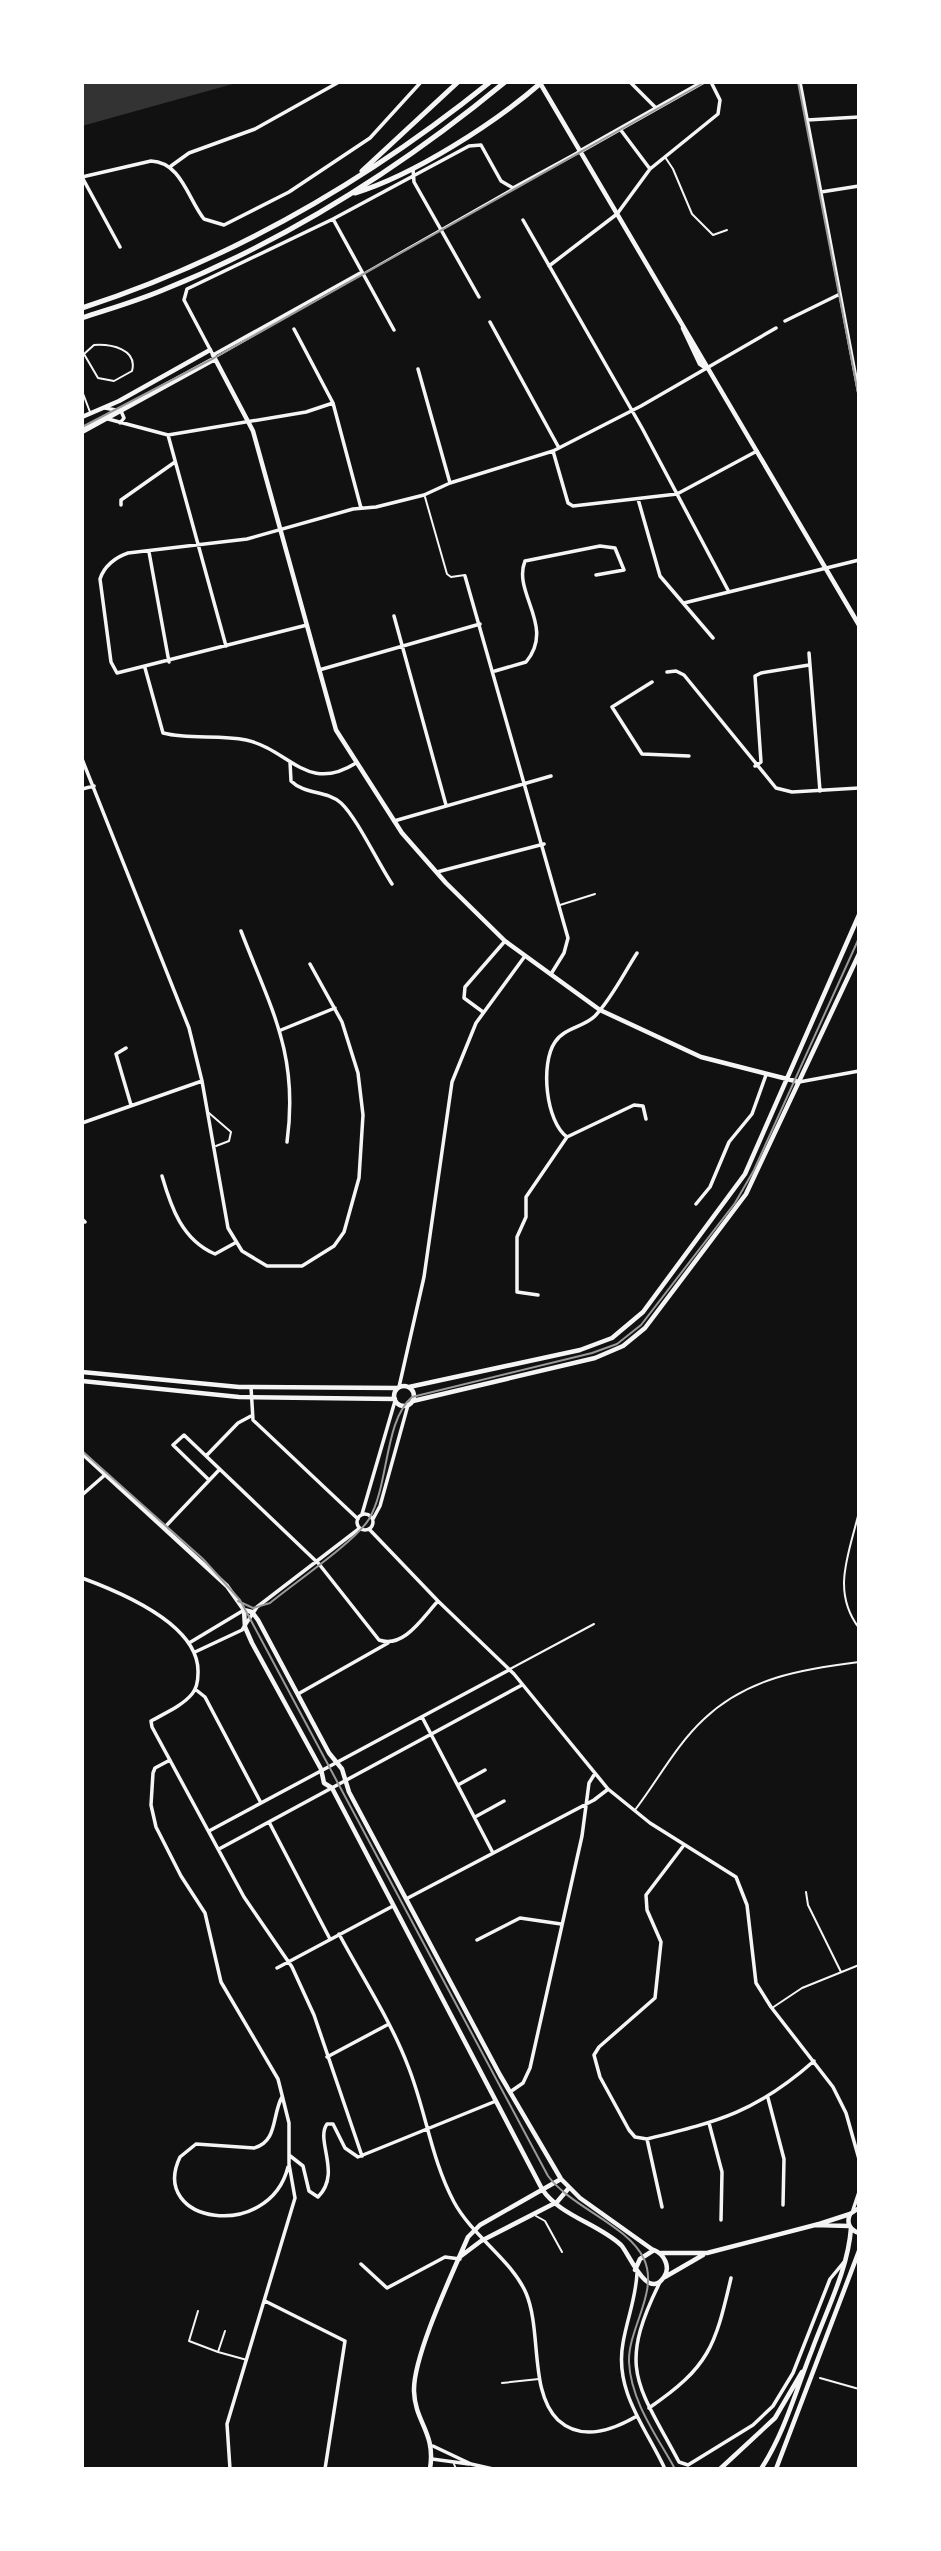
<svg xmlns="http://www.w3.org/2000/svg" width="941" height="2551" viewBox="0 0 941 2551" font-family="Manrope,sans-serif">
	<rect width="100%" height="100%" fill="#111"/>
	<path fill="#333" d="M82 82H240L82 126Z"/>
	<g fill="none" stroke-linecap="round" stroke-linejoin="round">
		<path stroke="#f5f5f5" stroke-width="2" d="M665 157 673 169 692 214 713 235 727 230
			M359 276 512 189
			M94 345C111 344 138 349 132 371L114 381 98 378 84 354Z
			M216 357 296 311
			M82 391 90 412
			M82 429 211 359
			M425 497 447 574 451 577 465 575
			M560 905 595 894
			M209 1113 231 1132 229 1141 216 1146
			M859 1417V1467
			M859 1512C849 1554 831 1591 859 1628
			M510 1669 594 1624
			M635 1810C658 1780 676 1745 704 1719 747 1678 802 1669 859 1662
			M806 1892 808 1905 841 1972
			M772 2008 802 1988 859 1965
			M536 2216 545 2221 562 2252
			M198 2311 189 2341 218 2352
			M225 2331 218 2352 247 2360
			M820 2378 859 2389
			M502 2383 539 2379
			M454 2464 456 2469"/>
		<path stroke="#f5f5f5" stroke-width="3.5" d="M630 82 656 108
			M800 82 859 394
			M807 120 859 117
			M620 129 650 169
			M171 166 189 153 255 129 339 82
			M413 169 414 182 479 297
			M821 192 859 186
			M333 219 394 330
			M523 220 642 428 729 592
			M120 247 82 177 151 161C181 162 188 199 204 219L224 225 289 192 370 138 421 82
			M549 266 617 214 650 169 718 114 720 100 711 82
			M362 272 213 355 184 300 187 289 333 219 469 146 481 145 501 181 513 188 579 152
			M785 321 840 294
			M490 322 559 448
			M294 329 333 403 361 508
			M418 369 450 483
			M105 408 121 411 124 418 120 423
			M108 419 168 435 306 412 333 403
			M168 435 226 646
			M553 451 568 503 573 506 677 494 757 451
			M638 499 660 576 713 638
			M121 505V500L175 462
			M149 552 169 662
			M465 576 568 938 564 953 551 974
			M684 603 859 560
			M394 616 446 805
			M307 625 117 673 111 662 100 579C104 566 116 557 128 553L247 539 353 509 376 507 424 495 450 483 553 451 641 406 776 328
			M809 653 820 791
			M145 668 163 733C190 740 219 734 246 740 290 750 307 794 356 763
			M319 670 480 624
			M495 671 526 662C556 626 512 593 525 561L600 546 615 548 624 570 596 575
			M667 672 676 671 684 675 776 788 792 792 859 788
			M652 682 612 707 642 754 689 756
			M82 759 189 1028 202 1081 228 1228 242 1251 267 1266H302L334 1246 344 1232 359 1178 363 1115 358 1073 342 1022 310 964
			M290 762 291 781C305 795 326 790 341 803 357 818 378 863 392 884
			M755 766 761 762 755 676 761 673 809 665
			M82 789 94 786
			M394 821 551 776
			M437 872 544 844
			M241 931C271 1009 299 1054 287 1142
			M637 953C624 973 612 998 595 1016 584 1027 564 1028 555 1042 540 1064 546 1122 567 1137L634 1105 643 1106 646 1119
			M483 1012 464 998 465 987 505 941
			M281 1030 335 1008
			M126 1048 116 1054 131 1105
			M799 1082 859 1071
			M82 1123 202 1081
			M162 1176C171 1207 182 1240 215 1254L235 1243
			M696 1204 710 1187 729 1142 752 1114 766 1075
			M82 1219 85 1222
			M538 1295 517 1292V1237L526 1217V1197L567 1137
			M251 1387 253 1420 358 1519
			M399 1387 424 1277 452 1082 476 1023 525 956
			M206 1456 319 1564 379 1640C404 1649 423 1617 438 1601
			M209 1480 173 1445 184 1435 206 1456 238 1423 251 1416
			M82 1495 106 1474
			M357 1522a8 8 0 1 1 16 0a8 8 0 1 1-16 0Z
			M362 1514 395 1401
			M373 1519 380 1506 408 1405
			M165 1527 219 1470
			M369 1529 438 1601 514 1674 608 1789 650 1823 736 1877 747 1905 756 1983 771 2007 833 2087 846 2113 859 2159
			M82 1578C120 1592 200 1625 198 1673 198 1681 197 1688 192 1694 182 1706 165 1713 151 1721L152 1727 244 1897 292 1967 314 2015 362 2156
			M189 1643 244 1610
			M195 1652 242 1630 257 1607 360 1528
			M195 1689 205 1697 261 1803
			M298 1694 388 1643
			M422 1717 493 1853
			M170 1760 155 1768 153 1773 151 1805 156 1827 181 1876 205 1913 221 1982 278 2079 289 2123V2164L295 2198 227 2424 230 2469
			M458 1785 485 1770
			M475 1817 504 1801
			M269 1822 330 1939
			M209 1831 509 1670
			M684 1845 646 1895 647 1910 661 1942 655 1998 599 2047 594 2055 600 2077 629 2130 635 2137 647 2139C720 2121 756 2112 814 2061
			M219 1849 522 1685
			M406 1899 594 1800 607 1790
			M339 1934C362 1977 391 2021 408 2066 426 2111 431 2159 454 2202 473 2237 511 2259 526 2293 542 2331 529 2392 558 2420 582 2442 613 2430 637 2416
			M477 1940 520 1918 561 1924
			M277 1968 393 1906
			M327 2057 387 2025
			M510 2092 523 2083 530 2068 582 1836 589 1783 594 1775
			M282 2097C272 2114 278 2142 254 2148L196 2144 180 2157C148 2224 269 2242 288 2167
			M768 2098 784 2159 783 2205
			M709 2123 722 2172 721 2220
			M647 2139 662 2207
			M289 2155 303 2166 309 2191 318 2197C342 2173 315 2141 327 2124H333L345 2148 358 2157 496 2101
			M853 2210 859 2192
			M361 2264 387 2288 445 2257 460 2259
			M637 2273C636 2298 627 2319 623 2343 614 2391 646 2428 665 2469
			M660 2282C617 2369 637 2383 679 2462L688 2465 753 2425 773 2406 793 2373 830 2279 844 2262
			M265 2301 345 2341 325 2469
			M649 2408C709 2367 715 2347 731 2278
			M433 2446 471 2464 493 2469
			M432 2459 469 2464"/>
		<path stroke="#f5f5f5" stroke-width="4.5" d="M540 83 859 625
			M579 152 703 82
			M683 328 700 364 706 368
			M213 355 253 431 336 730 402 833 446 883 505 941 600 1010 701 1057 799 1082
			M82 417 119 401 210 350
			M82 432 215 359
			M82 1372 239 1387 398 1388
			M82 1381 239 1397 395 1399
			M394 1396a10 10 0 1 1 20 0a10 10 0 1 1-20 0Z
			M409 1387 580 1350 612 1338 643 1312 745 1174 859 915
			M413 1401 595 1358 623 1346 645 1328 746 1194 859 954
			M82 1453 227 1586 244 1610 245 1627 252 1643 321 1769 324 1783 332 1788 542 2189C560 2216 597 2223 621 2245 629 2253 647 2302 664 2277 671 2267 664 2254 654 2250L640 2259 635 2270
			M244 1610 252 1612 258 1620 329 1753 342 1769 349 1792 500 2075 561 2179 580 2198 653 2250
			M816 2225 850 2214
			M661 2253H707L815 2225 849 2226
			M461 2256 481 2241 557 2202 568 2189
			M665 2277 703 2255
			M430 2469C436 2432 415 2423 414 2391 413 2356 453 2272 468 2237L480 2225 561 2179"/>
		<path stroke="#f5f5f5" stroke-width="4.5" d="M859 2208 850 2214C846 2223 850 2230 859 2233
			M720 2469 775 2418 802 2372
			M761 2469C785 2432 796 2390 812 2350 826 2311 848 2270 851 2228
			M776 2469 859 2251"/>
		<path stroke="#f5f5f5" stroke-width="5" d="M362 171 458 82
			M355 193C414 175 495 123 542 82
			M82 308C233 259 367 181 490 82
			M82 318C109 309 137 301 163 290 287 240 402 167 505 82"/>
		<path stroke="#9a9a9a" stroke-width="2" d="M798 82 859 398
			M82 427 214 358 705 82
			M82 1451 203 1559 240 1600 548 2176C572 2208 628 2225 644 2259 659 2292 628 2328 629 2362 631 2402 657 2436 675 2469
			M238 1601 253 1608 270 1603C293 1584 356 1541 369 1519 389 1486 384 1421 412 1397L592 1353 617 1344 641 1325 735 1203 754 1170 859 938"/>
	</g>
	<rect width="941" height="2551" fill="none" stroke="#ffffff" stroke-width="168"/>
</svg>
